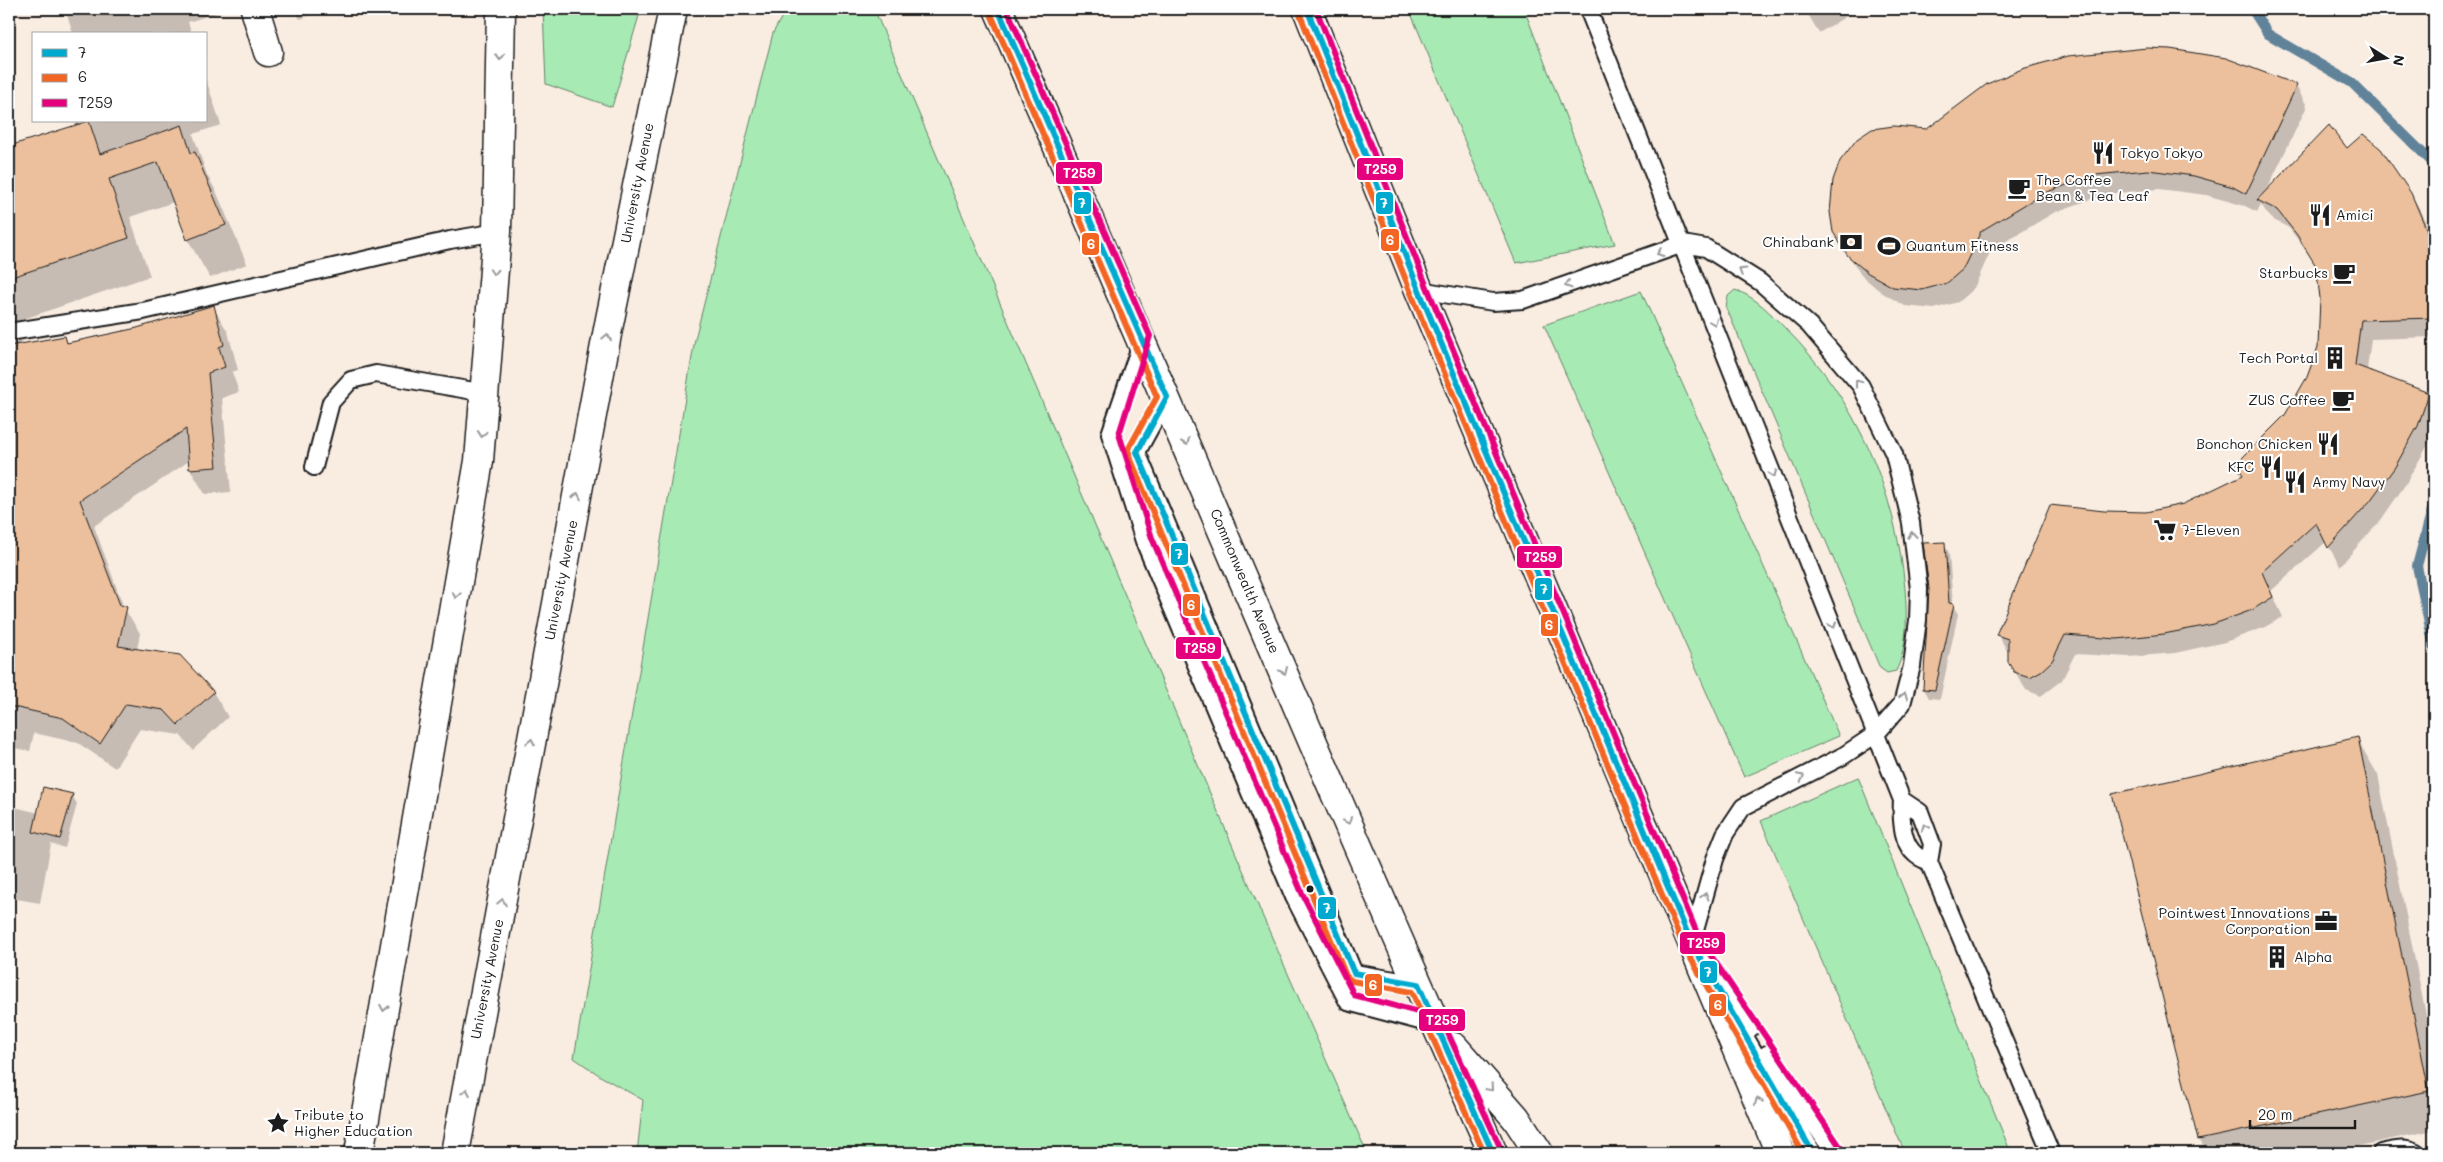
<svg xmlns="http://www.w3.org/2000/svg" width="2443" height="1162" viewBox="0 0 2443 1162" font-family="Mali,sans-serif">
	<rect width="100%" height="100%" fill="#fff"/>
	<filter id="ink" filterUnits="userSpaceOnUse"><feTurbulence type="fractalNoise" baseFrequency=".02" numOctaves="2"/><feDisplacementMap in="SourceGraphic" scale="10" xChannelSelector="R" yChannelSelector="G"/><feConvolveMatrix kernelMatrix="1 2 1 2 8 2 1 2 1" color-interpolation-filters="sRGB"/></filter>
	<g filter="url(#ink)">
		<path fill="#f9ece1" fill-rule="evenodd" d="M9 9H2434V1153H9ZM34 34H206V121H34Z"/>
		<path fill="#a8eab4" stroke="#628368" d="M543 9H641L612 107 546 84Z
			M786 9H874L1263 917 1367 1153H637L643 1100 602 1077 574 1058 695 339 773 33Z
			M1409 9H1524L1615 244 1516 263Z
			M1735 290C1755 296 1771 314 1786 329 1856 399 1896 490 1905 589 1907 615 1908 647 1896 671L1887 673 1880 668 1726 307 1728 296Z
			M1641 291 1839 736 1744 777 1544 325Z
			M1858 777 2011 1153H1905L1761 821Z"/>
		<path fill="#0003" d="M65 9H230L188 22 192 34H73Z
			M294 9H327L300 19Z
			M1805 9H1858L1819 33Z
			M206 79 221 125 193 134 207 175 216 191 247 264 210 278 188 240 174 202 130 217 150 276 9 324V147L91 121H206Z
			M2296 86 2307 106 2267 190 2347 150 2410 193 2422 213 2434 244V337L2371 339 2367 370 2428 394 2434 404V427L2428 445 2405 485 2381 520 2340 566 2326 542 2271 591 2283 617 2263 628 2225 642 2175 653 2129 657 2075 654 2062 680 2041 696 2026 690 2009 662V654L1998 635 2104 512 2146 513 2184 505 2244 476 2286 415 2308 378 2319 347 2321 298 2318 267 2289 228 2270 218 2261 204 2257 212 2245 206 2206 195 2159 189 2106 194 2055 212 1991 250 1974 288 1958 302 1934 309 1905 306 1881 292 1861 275 1846 251 1927 130Z
			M213 307 228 332 238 370 232 372 239 392 222 398 231 492 205 494 190 469 189 461 94 526 124 608 140 633 137 650 213 692 228 717 193 750 180 735 140 729 115 768 78 743 34 733 30 751 9 747V343L22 341 24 344 65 338 69 344 137 329Z
			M1944 543 1949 553 1953 605 1958 614 1940 699 1929 698 1924 689Z
			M2357 739 2378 775 2434 1055V1130L2326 1153H2207L2199 1139Z
			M72 795 77 804 65 848 51 844 40 903 11 898 9 894 10 806 39 813Z"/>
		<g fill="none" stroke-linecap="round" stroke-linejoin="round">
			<path stroke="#61839a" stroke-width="10" d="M2252 9 2268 34 2352 83 2434 164
				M2434 502 2417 566 2434 647"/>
		</g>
		<path fill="#ecc09c" stroke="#1c1c1c" d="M2147 48 2170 49 2226 58 2297 85 2246 194 2233 187 2194 176 2148 170 2095 175 2044 193 1981 231 1963 269 1947 283 1922 290 1893 287 1868 273 1848 256 1833 232 1830 212 1833 180 1840 161 1857 139 1872 129 1894 126 1927 129 1987 84 2022 69 2068 56Z
			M89 121 100 154 182 125 191 153 195 152 226 225 187 240 158 162 109 179 129 238 9 278V146Z
			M2329 125 2347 148 2363 134 2381 149 2411 193 2431 240 2434 272V318L2361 320 2355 365 2429 393 2418 426 2395 467 2370 501 2328 548 2316 523 2262 572 2273 597 2252 610 2214 624 2164 634 2117 639 2065 635 2052 661 2041 671 2030 677 2014 672 2008 662V639L1996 635 2050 505 2104 511 2146 512 2183 504 2243 475 2236 464 2285 415 2307 377 2318 347 2320 298 2316 266 2297 235 2277 210 2257 200Z
			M214 305 224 345 219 347 225 367 208 373 217 467 189 469 186 429 80 500 120 605 127 607 118 646 180 655 214 692 178 725 164 710 126 704 100 744 63 718 9 706V346L65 336 67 343 137 328Z
			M1945 542 1949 603 1954 604 1935 690 1923 689 1929 589 1923 543Z
			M2358 737 2429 1091 2198 1140 2112 794Z
			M43 787 73 794 60 839 33 832Z"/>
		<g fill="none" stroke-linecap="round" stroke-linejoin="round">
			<defs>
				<path id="service" d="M1588 9 1902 800C1901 816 1901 842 1915 854 1919 858 1925 860 1929 862
					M1419 290 1493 302 1523 300 1683 244 1706 248 1760 282 1809 325 1861 386 1894 454 1911 523 1919 589 1918 620 1912 666 1902 704 1876 734 1843 756 1743 807 1725 834 1715 859 1692 941
					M9 332 143 311 450 240 497 232
					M1142 341 1110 434 1144 541 1294 897 1348 1002 1435 1025
					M1167 397 1137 452 1354 973 1418 984
					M314 467 331 402 351 380 376 374 485 393
					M1902 800 1920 812 1932 844 1929 862 2051 1153
					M1719 984 1750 1029
					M1737 1023 1813 1153
					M1767 1054 1834 1153
					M2381 1153C2392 1150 2405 1147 2416 1153"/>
				<path id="minor" d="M255 9 268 52"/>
				<path id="secondary" d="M359 1153 479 461 497 232 501 9
					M455 1153 608 329 673 9"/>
				<path id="primary" d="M998 9C1164 390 1323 774 1493 1153
					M1307 9 1419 290 1780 1153
					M1454 1047 1516 1118 1539 1153"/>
			</defs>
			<use href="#service" stroke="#1c1c1c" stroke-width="20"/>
			<use href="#minor" stroke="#1c1c1c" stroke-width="31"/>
			<use href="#secondary" stroke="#1c1c1c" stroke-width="31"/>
			<use href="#primary" stroke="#1c1c1c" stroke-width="31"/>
			<use href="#service" stroke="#fff" stroke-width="16"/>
			<use href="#minor" stroke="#fff" stroke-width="28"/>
			<use href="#secondary" stroke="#fff" stroke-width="28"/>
			<use href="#primary" stroke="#fff" stroke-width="28"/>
			<defs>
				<path id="bus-1" d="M998 9 1167 397
					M1307 9 1419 290 1691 942 1813 1153
					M1167 397 1137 452 1354 973 1418 984
					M1418 984 1493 1153"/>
				<path id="bus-2" d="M990 12 1157 397 1129 448V455L1346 976 1352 981 1412 992 1484 1153
					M1299 12 1411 293 1683 945 1803 1153"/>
				<path id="bus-3" d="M1007 9 1150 336 1119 434 1152 538 1302 893 1354 995 1437 1017 1442 1020 1501 1149
					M1316 9 1427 287 1699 938 1841 1148"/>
			</defs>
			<use href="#bus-1" stroke="#fff" stroke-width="10"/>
			<use href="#bus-2" stroke="#fff" stroke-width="10"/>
			<use href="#bus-3" stroke="#fff" stroke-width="10"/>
			<use href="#bus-1" stroke="#00a9ce" stroke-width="6"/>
			<use href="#bus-2" stroke="#f26522" stroke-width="6"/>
			<use href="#bus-3" stroke="#e5007d" stroke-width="6"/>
		</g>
		<defs><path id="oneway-chevron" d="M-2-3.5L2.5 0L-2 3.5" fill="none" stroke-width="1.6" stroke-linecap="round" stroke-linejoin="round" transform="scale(1.25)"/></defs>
		<g stroke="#999">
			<use href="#oneway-chevron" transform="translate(500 57) rotate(91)"/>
			<use href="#oneway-chevron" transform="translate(1660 253) rotate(160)"/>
			<use href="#oneway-chevron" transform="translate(1742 271) rotate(-148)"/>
			<use href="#oneway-chevron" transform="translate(494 272) rotate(93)"/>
			<use href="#oneway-chevron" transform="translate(1568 285) rotate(162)"/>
			<use href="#oneway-chevron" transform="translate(1714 322) rotate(69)"/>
			<use href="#oneway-chevron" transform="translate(607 337) rotate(-79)"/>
			<use href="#oneway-chevron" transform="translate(1858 383) rotate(-127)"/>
			<use href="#oneway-chevron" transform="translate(482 434) rotate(95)"/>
			<use href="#oneway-chevron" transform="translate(1186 442) rotate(67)"/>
			<use href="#oneway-chevron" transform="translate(1773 474) rotate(69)"/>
			<use href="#oneway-chevron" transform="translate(577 496) rotate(-79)"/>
			<use href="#oneway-chevron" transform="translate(1912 535) rotate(-97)"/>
			<use href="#oneway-chevron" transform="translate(456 595) rotate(100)"/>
			<use href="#oneway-chevron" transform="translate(1833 625) rotate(69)"/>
			<use href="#oneway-chevron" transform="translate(1284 671) rotate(67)"/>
			<use href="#oneway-chevron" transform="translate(1904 696) rotate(-74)"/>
			<use href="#oneway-chevron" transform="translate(531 742) rotate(-79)"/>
			<use href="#oneway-chevron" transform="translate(1801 777) rotate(-27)"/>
			<use href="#oneway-chevron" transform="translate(1348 821) rotate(67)"/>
			<use href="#oneway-chevron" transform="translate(1925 827) rotate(-112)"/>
			<use href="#oneway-chevron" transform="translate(1705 896) rotate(-74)"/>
			<use href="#oneway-chevron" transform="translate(502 902) rotate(-79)"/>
			<use href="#oneway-chevron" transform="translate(384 1008) rotate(100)"/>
			<use href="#oneway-chevron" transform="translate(1490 1088) rotate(49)"/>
			<use href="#oneway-chevron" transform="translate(466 1092) rotate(-79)"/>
			<use href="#oneway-chevron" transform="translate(1758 1101) rotate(-113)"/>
		</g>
	</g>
	<defs>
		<symbol id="restaurant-bare" viewBox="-9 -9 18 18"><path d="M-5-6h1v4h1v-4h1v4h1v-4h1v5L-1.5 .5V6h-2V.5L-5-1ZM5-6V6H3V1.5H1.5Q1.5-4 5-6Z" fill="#1c1c1c" stroke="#fff" stroke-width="2.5" paint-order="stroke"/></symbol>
		<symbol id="cafe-bare" viewBox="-9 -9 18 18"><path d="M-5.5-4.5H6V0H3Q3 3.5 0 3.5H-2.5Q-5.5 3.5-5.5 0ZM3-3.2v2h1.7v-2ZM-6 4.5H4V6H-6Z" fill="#1c1c1c" stroke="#fff" stroke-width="2.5" paint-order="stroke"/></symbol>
		<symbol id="bank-bare" viewBox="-9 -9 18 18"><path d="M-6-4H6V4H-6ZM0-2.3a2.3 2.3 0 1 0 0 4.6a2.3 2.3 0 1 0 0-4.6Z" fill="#1c1c1c" stroke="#fff" stroke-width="2.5" paint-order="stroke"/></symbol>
		<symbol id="stadium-bare" viewBox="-9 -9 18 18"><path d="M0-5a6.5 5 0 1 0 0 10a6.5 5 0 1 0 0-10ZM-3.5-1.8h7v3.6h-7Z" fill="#1c1c1c" stroke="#fff" stroke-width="2.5" paint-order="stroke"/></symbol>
		<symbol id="building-bare" viewBox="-9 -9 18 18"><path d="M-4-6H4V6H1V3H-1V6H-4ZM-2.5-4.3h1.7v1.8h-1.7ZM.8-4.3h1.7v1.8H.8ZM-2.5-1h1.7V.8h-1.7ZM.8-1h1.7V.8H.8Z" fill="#1c1c1c" stroke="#fff" stroke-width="2.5" paint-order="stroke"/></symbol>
		<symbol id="supermarket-bare" viewBox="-9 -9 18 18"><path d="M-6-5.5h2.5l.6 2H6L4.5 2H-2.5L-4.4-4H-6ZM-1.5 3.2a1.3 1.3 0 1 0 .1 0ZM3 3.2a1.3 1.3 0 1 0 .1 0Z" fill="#1c1c1c" stroke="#fff" stroke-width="2.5" paint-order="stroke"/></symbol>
		<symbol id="office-bare" viewBox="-9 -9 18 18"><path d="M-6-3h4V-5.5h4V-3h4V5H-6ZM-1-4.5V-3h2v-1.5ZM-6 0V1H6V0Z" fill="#1c1c1c" stroke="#fff" stroke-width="2.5" paint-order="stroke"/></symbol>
		<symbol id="sight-bare" viewBox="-9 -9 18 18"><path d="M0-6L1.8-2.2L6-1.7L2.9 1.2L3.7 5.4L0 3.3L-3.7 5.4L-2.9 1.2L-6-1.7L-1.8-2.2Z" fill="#1c1c1c" stroke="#fff" stroke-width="2.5" paint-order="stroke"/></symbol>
	</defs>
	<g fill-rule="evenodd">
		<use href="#restaurant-bare" x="2087" y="137" width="32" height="32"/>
		<use href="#cafe-bare" x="2003" y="172" width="32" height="32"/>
		<use href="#restaurant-bare" x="2304" y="199" width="32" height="32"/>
		<use href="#bank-bare" x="1835" y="226" width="32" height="32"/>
		<use href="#stadium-bare" x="1873" y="230" width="32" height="32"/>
		<use href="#cafe-bare" x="2328" y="257" width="32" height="32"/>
		<use href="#building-bare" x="2319" y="342" width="32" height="32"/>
		<use href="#cafe-bare" x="2327" y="384" width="32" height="32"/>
		<use href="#restaurant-bare" x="2312" y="428" width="32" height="32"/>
		<use href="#restaurant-bare" x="2255" y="451" width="32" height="32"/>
		<use href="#restaurant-bare" x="2279" y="466" width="32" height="32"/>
		<use href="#supermarket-bare" x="2149" y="514" width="32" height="32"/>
		<use href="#office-bare" x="2310" y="905" width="32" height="32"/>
		<use href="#building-bare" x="2261" y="941" width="32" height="32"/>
		<use href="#sight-bare" x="262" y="1107" width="32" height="32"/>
	</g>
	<circle fill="#1c1c1c" stroke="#fff" stroke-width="2" cx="1310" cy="889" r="4.5"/>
	<g text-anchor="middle" stroke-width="4" stroke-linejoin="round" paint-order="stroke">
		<g font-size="14" fill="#1c1c1c" stroke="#fff" text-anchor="start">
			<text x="2120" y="158">Tokyo Tokyo</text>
			<text x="2036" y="185">The Coffee<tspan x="2036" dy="16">Bean &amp; Tea Leaf</tspan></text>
			<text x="2336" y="220">Amici</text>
			<text x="1834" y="247" text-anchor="end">Chinabank</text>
			<text x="1906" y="251">Quantum Fitness</text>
			<text x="2328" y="278" text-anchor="end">Starbucks</text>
			<text x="2318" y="363" text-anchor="end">Tech Portal</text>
			<text x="2326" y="405" text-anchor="end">ZUS Coffee</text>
			<text x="2312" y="449" text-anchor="end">Bonchon Chicken</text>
			<text x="2254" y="472" text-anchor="end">KFC</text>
			<text x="2312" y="487">Army Navy</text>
			<text x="2182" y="535">7-Eleven</text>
			<text x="2310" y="918" text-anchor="end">Pointwest Innovations<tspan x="2310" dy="16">Corporation</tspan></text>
			<text x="2294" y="962">Alpha</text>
			<text x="294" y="1120">Tribute to<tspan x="294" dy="16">Higher Education</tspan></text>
		</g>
		<g font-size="14" fill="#1c1c1c" stroke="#fff">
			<text transform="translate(637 183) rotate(-79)" y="5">University Avenue</text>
			<text transform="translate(561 580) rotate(-79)" y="5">University Avenue</text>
			<text transform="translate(1245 581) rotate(67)" y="5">Commonwealth Avenue</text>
			<text transform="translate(487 979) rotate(-79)" y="5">University Avenue</text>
		</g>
	</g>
	<g stroke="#fff" stroke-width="2">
		<rect x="1356" y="157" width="48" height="24" rx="5" fill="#e5007d"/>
		<rect x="1055" y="161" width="48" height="24" rx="5" fill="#e5007d"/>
		<rect x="1375" y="191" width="19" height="24" rx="5" fill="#00a9ce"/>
		<rect x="1073" y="191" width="19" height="24" rx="5" fill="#00a9ce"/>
		<rect x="1380" y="228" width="20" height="24" rx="5" fill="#f26522"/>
		<rect x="1081" y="232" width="19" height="24" rx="5" fill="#f26522"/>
		<rect x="1170" y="542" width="19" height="24" rx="5" fill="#00a9ce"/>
		<rect x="1516" y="545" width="47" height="24" rx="5" fill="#e5007d"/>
		<rect x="1534" y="577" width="19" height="24" rx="5" fill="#00a9ce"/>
		<rect x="1182" y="593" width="19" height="24" rx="5" fill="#f26522"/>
		<rect x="1540" y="613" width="19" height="24" rx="5" fill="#f26522"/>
		<rect x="1175" y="636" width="47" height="24" rx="5" fill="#e5007d"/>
		<rect x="1317" y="896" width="20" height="24" rx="5" fill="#00a9ce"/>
		<rect x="1679" y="931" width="47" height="24" rx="5" fill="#e5007d"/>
		<rect x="1699" y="960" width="19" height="24" rx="5" fill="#00a9ce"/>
		<rect x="1364" y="973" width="19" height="24" rx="5" fill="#f26522"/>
		<rect x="1708" y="993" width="19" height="24" rx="5" fill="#f26522"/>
		<rect x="1418" y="1008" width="48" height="24" rx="5" fill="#e5007d"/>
	</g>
	<g font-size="14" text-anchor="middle" font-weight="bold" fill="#fff">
		<text x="1380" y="174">T259</text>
		<text x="1079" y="178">T259</text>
		<text x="1384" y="208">7</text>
		<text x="1082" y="208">7</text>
		<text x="1390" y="245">6</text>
		<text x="1091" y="249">6</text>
		<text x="1179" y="559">7</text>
		<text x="1540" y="562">T259</text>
		<text x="1544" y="594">7</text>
		<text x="1191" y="610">6</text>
		<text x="1549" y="630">6</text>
		<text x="1199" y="653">T259</text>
		<text x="1327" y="913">7</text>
		<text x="1703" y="948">T259</text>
		<text x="1708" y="977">7</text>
		<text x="1373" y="990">6</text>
		<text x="1718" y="1010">6</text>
		<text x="1442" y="1025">T259</text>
	</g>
	<rect width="2443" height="1162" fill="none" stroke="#fff" stroke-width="30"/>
	<rect x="15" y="15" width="2413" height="1132" fill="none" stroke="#1c1c1c" stroke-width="2" filter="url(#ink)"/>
	<rect x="32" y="32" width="175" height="90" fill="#ffffff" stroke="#a4a4a4"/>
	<rect x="42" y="49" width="25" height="8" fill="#00a9ce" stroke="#a4a4a4"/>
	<text x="78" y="58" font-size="15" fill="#1c1c1c">7</text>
	<rect x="42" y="74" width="25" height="8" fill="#f26522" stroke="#a4a4a4"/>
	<text x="78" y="82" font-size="15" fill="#1c1c1c">6</text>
	<rect x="42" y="99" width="25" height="8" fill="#e5007d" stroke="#a4a4a4"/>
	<text x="78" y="108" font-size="15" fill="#1c1c1c">T259</text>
	<g transform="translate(2386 58) rotate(101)" stroke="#ffffff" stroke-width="4" paint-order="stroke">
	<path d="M0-4L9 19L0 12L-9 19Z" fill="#1c1c1c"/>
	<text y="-8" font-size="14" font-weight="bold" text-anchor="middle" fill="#1c1c1c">N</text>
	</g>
	<path d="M2250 1120v8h105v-8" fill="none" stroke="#1c1c1c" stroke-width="2.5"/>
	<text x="2258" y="1120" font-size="15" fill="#1c1c1c" stroke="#ffffff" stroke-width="4" paint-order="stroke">20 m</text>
</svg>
